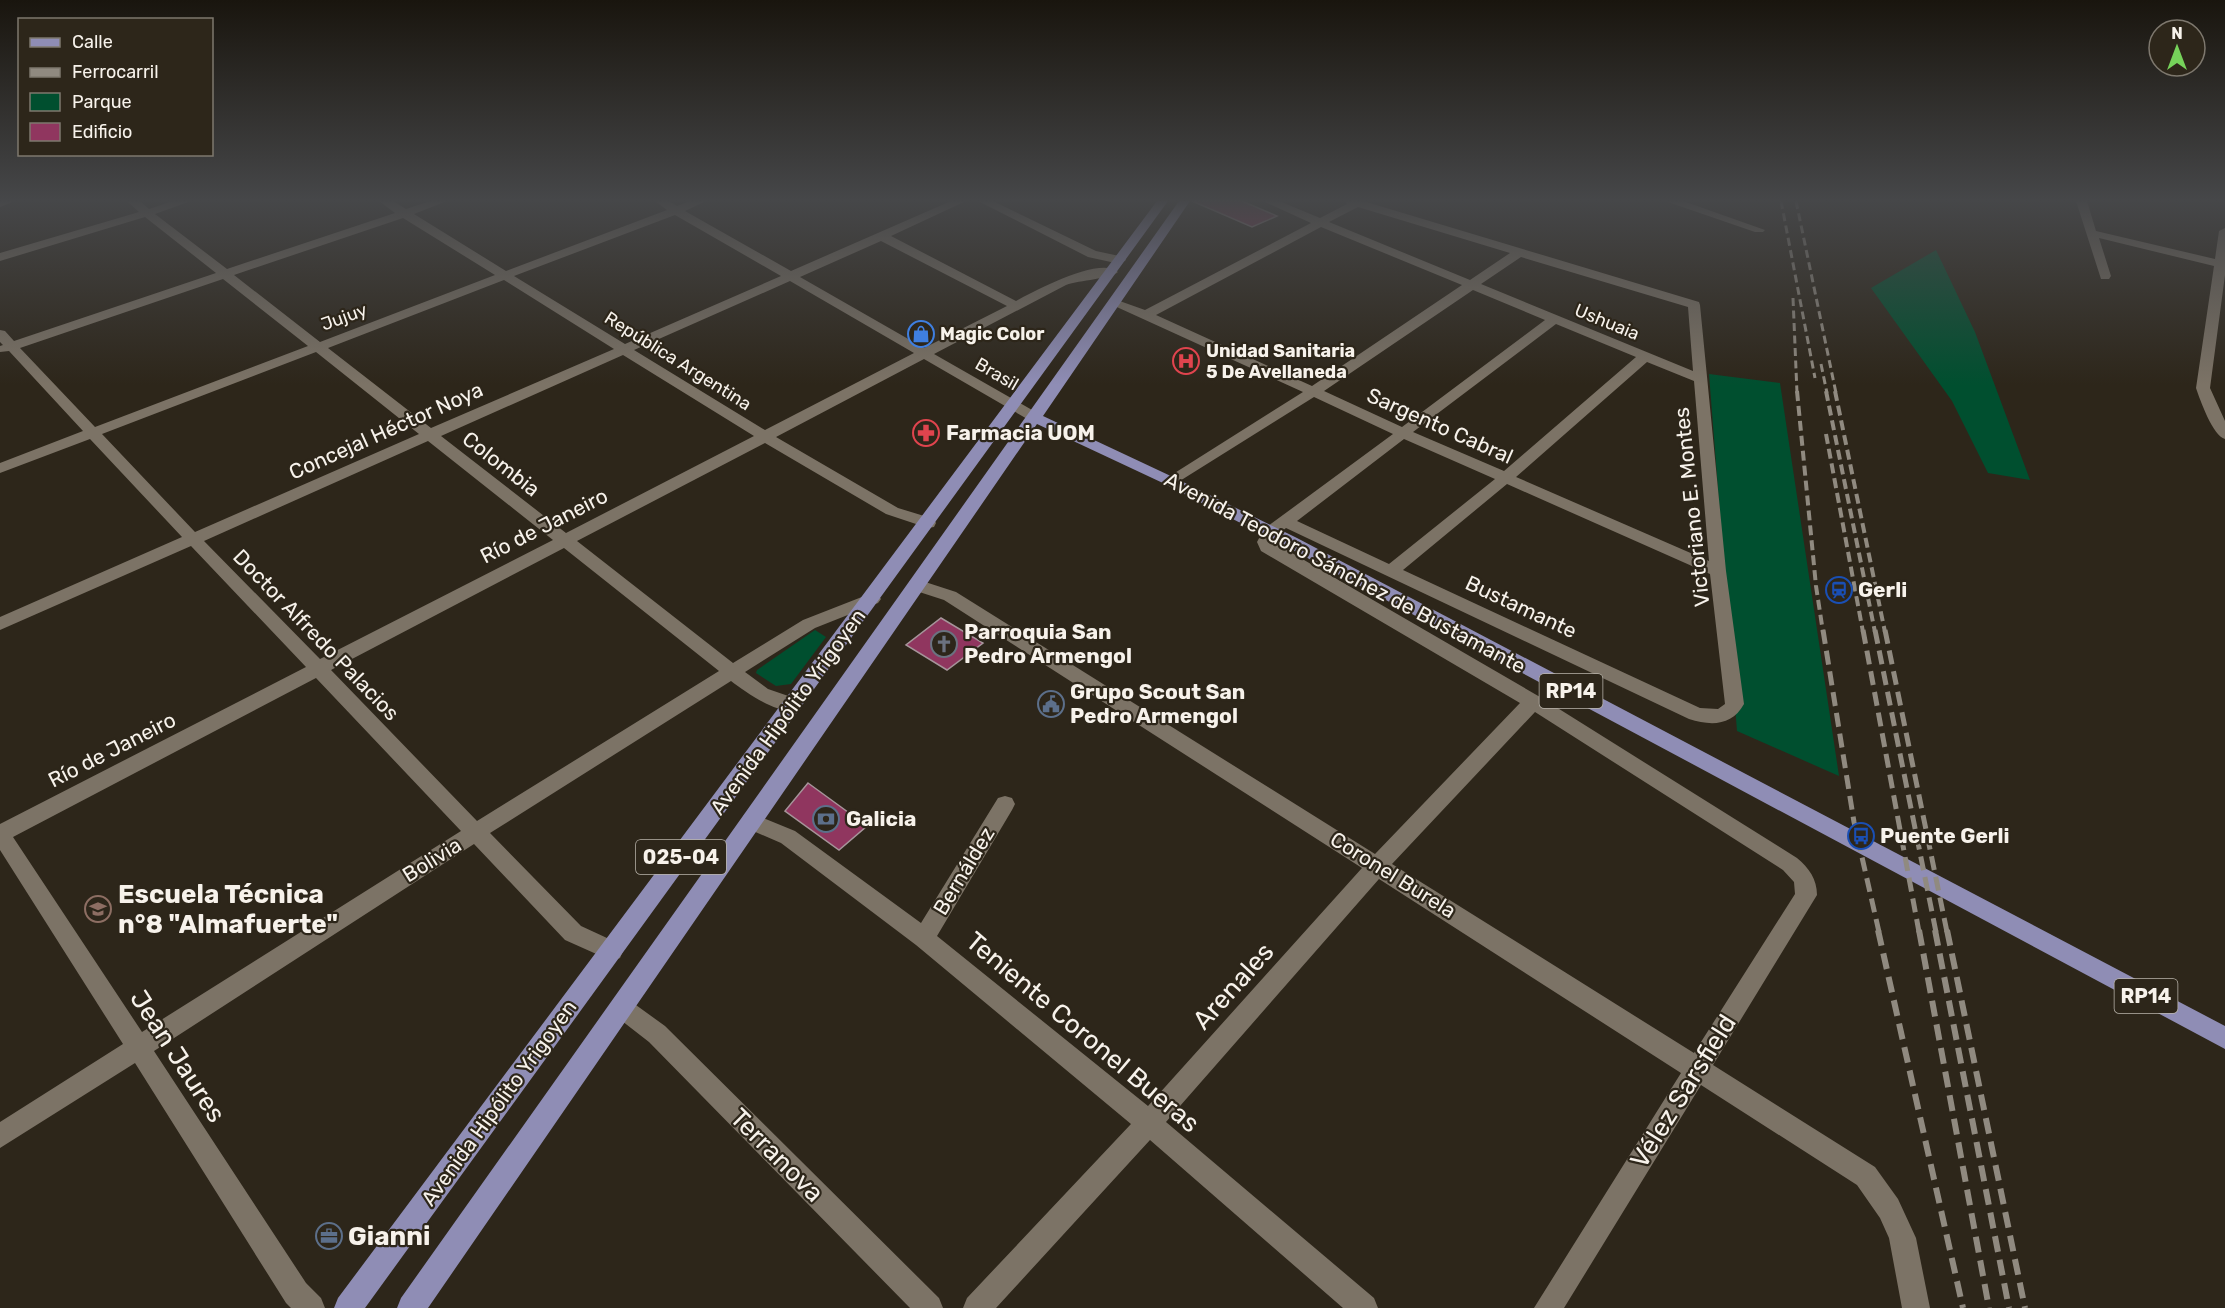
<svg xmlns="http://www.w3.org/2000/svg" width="2225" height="1308" viewBox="0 0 2225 1308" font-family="Rubik,sans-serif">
	<rect width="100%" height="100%" fill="#2d261a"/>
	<path fill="#004f2f" d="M1936 250 1975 332 2030 480 1988 473 1952 401 1871 288Z
		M1709 374 1780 383 1839 776 1737 731Z
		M815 630 826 637 791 684 776 686 756 673 757 670Z"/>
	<path fill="#90365f" stroke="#a6949a" stroke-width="1.5" d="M1192 201H1242L1277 216 1252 227Z
		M941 618 983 643 947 670 906 645Z
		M808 783 867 826 839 850 785 811Z"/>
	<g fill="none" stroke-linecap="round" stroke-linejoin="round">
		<path fill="#7c7366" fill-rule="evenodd" d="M0 201H15L0 207Z
			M127 201H140L149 209 173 201H191L155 214 227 269 395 213 379 201H393L406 209 430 201H447L414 214 506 271 667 210 655 201H669L677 206 690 201H706L685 211 791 271 951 201H966L891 236 1016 301C1035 291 1100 256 1118 272 1110 279 1080 280 1066 285L934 354 1039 414 1041 417 1039 420H1029L924 359 776 437 898 508 934 519 936 523 934 527 928 528 886 514 765 443 577 541 733 663 803 620 872 593 878 595 881 599 878 603 815 628 745 672 768 689 800 700 802 705 800 710C779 716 747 693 731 681L490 833 581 926 620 944 623 951 620 958 612 961 565 940 474 844 154 1051 306 1283 321 1298 325 1308H291L286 1303 135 1063 0 1148V1122L123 1044 0 850V824L306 667 191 546 0 630V617L182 537 90 439 0 473V463L83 431 9 351 0 352V346L3 345 0 342V330L5 331 14 341 216 273 145 217 0 261V253L139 212ZM675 215 781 276 625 344 514 276ZM403 218 495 275 320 342 234 275ZM881 241 1007 306 924 348 800 277ZM223 279 308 346 95 427 20 348ZM504 280 614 349 431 428 328 348ZM790 281 914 353 765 430 634 350ZM316 352 419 434 195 532 102 434ZM623 355 754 436 566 533 441 436ZM428 441 553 540 320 659 204 541ZM564 548 719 671 477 821 331 670ZM316 678 461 831 142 1032 13 837Z
			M978 201H993L1096 251 1124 257 1126 260 1120 264 1088 257Z
			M1263 201H1279L1320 218 1347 204 1345 201H1363L1699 302 1700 305 1726 571 1744 704C1732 726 1711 726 1689 719L1286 528 1276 536 1273 542 1540 697 1797 858C1809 868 1817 879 1817 895L1713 1065 1875 1167 1898 1199 1916 1238 1930 1308H1902L1889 1238 1880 1218 1857 1185 1701 1085 1564 1308H1534L1681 1073 1379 879 1166 1122 1374 1298 1378 1308H1343L1150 1140 996 1308H963L967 1298 1131 1124 916 945 781 843 744 827 741 821 744 815 751 813 795 831 921 923 998 798 1005 796 1012 798 1015 804 1012 810 937 936 1148 1106 1362 868 944 600 910 589 908 585 910 581 916 579 956 592 1375 854 1520 703 1261 551 1257 542 1264 529 1393 434 1314 397 1175 484H1165L1162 481 1303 392 1108 303 1114 299 1145 310 1311 223ZM1358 207 1510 253 1470 280 1329 222ZM1321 227 1462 285 1312 386 1156 315ZM1521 257 1688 307 1693 371 1481 284ZM1473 290 1545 320 1402 427 1324 391ZM1556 324 1636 357 1504 471 1413 432ZM1647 362 1694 381 1709 561 1516 477ZM1404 439 1495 479 1389 564 1297 521ZM1507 484 1710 574 1725 704 1718 709 1700 708 1403 570ZM1535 712 1783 870 1794 882 1795 894 1694 1053 1392 864Z
			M1665 201H1683L1765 230 1763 232H1755Z
			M2076 201H2087L2096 231 2215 259 2219 231 2225 228V275L2210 388 2225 421V439C2213 436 2200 400 2196 388L2214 266 2099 238 2111 276 2109 279H2101Z
			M621 997 629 1000 665 1026 939 1298 943 1308H910L649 1042 613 1014 609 1007 613 1000Z"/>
		<path fill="#8f8db5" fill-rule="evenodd" d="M1157 201H1168L365 1308H334L338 1298Z
			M1179 201H1190L1043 416 1175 478 1297 538 2225 1026V1049L1285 546 1165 484 1037 424 428 1308H397L401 1298Z"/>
		<path stroke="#908a80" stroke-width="3" stroke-dasharray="8 4.5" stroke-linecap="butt" d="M1781 201 1815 378
			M1796 201 1836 393
			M1793 298 1797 393
			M1821 364 1827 393"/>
		<path stroke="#908a80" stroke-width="4" stroke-dasharray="10 5" stroke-linecap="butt" d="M1797 391 1816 586 1823 632
			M1826 391 1875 632
			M1835 391 1885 632
			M1826 434 1863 632"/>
		<path stroke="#908a80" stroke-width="5" stroke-dasharray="14 7" stroke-linecap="butt" d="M1823 630 1854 822 1879 932
			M1863 630 1919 932
			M1875 630 1936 932
			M1885 630 1947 932"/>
		<path stroke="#908a80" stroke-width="6" stroke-dasharray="16 8" stroke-linecap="butt" d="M1878 930 1963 1308
			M1919 930 1989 1308
			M1935 930 2009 1308
			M1947 930 2025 1308"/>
	</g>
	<linearGradient id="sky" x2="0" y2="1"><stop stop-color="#19150e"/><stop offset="0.52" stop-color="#464749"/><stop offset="1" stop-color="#464749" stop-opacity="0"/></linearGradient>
	<rect width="2225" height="385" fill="url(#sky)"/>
	<defs>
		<symbol id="shop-ring" viewBox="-11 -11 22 22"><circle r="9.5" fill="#2d261a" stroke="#3f7fe0" stroke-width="1.5"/><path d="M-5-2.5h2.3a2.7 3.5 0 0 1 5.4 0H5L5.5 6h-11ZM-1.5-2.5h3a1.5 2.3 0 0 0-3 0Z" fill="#3f7fe0"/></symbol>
		<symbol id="hospital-ring" viewBox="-11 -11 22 22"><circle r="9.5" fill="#2d261a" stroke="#e0444e" stroke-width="1.5"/><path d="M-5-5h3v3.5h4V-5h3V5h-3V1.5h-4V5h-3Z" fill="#e0444e"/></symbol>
		<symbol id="pharmacy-ring" viewBox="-11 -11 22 22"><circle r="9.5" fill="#2d261a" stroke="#e0444e" stroke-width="1.5"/><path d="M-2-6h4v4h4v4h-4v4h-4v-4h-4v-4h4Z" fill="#e0444e"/></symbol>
		<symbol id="station-ring" viewBox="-11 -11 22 22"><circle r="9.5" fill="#2d261a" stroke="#1a4fb4" stroke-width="1.5"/><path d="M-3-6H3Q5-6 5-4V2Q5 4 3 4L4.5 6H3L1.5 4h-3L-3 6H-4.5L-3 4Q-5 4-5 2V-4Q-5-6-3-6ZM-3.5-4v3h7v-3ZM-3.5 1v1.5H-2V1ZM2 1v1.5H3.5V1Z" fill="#1a4fb4"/></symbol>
		<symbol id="church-ring" viewBox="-11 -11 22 22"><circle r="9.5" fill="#2d261a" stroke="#6b7280" stroke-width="1.5"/><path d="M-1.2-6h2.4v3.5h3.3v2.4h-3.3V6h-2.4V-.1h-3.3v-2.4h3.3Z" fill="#6b7280"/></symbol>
		<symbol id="civic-ring" viewBox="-11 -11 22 22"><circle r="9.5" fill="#2d261a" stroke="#5c6f8a" stroke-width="1.5"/><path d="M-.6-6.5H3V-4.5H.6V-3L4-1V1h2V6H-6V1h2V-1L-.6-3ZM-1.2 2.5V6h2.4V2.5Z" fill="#5c6f8a"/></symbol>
		<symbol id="bank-ring" viewBox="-11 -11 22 22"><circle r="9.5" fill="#2d261a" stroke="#5c6f8a" stroke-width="1.5"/><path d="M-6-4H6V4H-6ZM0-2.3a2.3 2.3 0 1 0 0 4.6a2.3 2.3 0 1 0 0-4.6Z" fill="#5c6f8a"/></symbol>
		<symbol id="bus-ring" viewBox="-11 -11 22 22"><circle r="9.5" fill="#2d261a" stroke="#1a4fb4" stroke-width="1.5"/><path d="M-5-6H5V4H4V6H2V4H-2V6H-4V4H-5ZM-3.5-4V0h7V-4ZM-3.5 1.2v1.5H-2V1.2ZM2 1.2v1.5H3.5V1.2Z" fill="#1a4fb4"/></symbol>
		<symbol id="school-ring" viewBox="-11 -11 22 22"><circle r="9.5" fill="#2d261a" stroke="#8d6e63" stroke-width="1.5"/><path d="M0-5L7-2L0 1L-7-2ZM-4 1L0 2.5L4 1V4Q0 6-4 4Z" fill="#8d6e63"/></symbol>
		<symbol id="office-ring" viewBox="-11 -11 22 22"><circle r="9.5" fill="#2d261a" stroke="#5c6f8a" stroke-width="1.5"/><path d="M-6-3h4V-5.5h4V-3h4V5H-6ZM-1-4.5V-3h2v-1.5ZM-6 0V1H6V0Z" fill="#5c6f8a"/></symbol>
	</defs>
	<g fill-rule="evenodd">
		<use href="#shop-ring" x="906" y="319" width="30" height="30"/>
		<use href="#hospital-ring" x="1171" y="346" width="30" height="30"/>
		<use href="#pharmacy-ring" x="911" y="418" width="30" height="30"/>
		<use href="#station-ring" x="1824" y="575" width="30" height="30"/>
		<use href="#church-ring" x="929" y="629" width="30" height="30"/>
		<use href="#civic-ring" x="1036" y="689" width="30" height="30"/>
		<use href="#bank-ring" x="811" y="804" width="30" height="30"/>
		<use href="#bus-ring" x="1846" y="821" width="30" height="30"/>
		<use href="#school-ring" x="83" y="894" width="30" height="30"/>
		<use href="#office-ring" x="314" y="1221" width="30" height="30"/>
	</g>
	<g text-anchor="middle" stroke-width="4.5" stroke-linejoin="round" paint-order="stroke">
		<g font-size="18" fill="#f7f2eb" stroke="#2d261a">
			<text transform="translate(344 317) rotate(-20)" y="6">Jujuy</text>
			<text transform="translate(1607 322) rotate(22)" y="6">Ushuaia</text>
			<text transform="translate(678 361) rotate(32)" y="6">República Argentina</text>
			<text transform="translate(997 374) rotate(30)" y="6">Brasil</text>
		</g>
		<g font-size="18" font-weight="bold" fill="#f7f2eb" stroke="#2d261a" text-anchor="start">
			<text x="940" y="340">Magic Color</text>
			<text x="1206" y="357">Unidad Sanitaria<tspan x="1206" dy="21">5 De Avellaneda</tspan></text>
		</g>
		<g fill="#2d261a" stroke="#bab5ac" stroke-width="1.5">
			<rect x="1539.5" y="674" width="63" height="34" rx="4.5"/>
			<rect x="636" y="840" width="90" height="34" rx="4.5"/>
			<rect x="2114.5" y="979" width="63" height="34" rx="4.5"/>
		</g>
		<g font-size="20" font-weight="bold" fill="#f7f2eb">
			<text x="1571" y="698">RP14</text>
			<text x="681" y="864">025-04</text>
			<text x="2146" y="1003">RP14</text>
		</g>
		<g font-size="21" fill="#f7f2eb" stroke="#2d261a">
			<text transform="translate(1440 426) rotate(24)" y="7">Sargento Cabral</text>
			<text transform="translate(386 431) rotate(-24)" y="7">Concejal Héctor Noya</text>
			<text transform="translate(501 464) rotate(38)" y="7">Colombia</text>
			<text transform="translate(1692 507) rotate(-96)" y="7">Victoriano E. Montes</text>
			<text transform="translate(544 526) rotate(-27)" y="7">Río de Janeiro</text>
			<text transform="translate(1345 573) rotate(28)" y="7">Avenida Teodoro Sánchez de Bustamante</text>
			<text transform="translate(1521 607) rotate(25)" y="7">Bustamante</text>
			<text transform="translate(316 635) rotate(46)" y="7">Doctor Alfredo Palacios</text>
			<text transform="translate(788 712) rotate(-54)" y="7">Avenida Hipólito Yrigoyen</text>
			<text transform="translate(112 750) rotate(-27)" y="7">Río de Janeiro</text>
			<text transform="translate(432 860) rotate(-32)" y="7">Bolivia</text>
			<text transform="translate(964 871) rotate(-59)" y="7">Bernáldez</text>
			<text transform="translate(1393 875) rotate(32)" y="7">Coronel Burela</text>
			<text transform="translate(499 1103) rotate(-54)" y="7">Avenida Hipólito Yrigoyen</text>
		</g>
		<g font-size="21" font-weight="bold" fill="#f7f2eb" stroke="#2d261a" text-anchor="start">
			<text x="946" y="440">Farmacia UOM</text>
			<text x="1858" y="597">Gerli</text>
			<text x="964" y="639">Parroquia San<tspan x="964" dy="24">Pedro Armengol</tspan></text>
			<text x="1070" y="699">Grupo Scout San<tspan x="1070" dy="24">Pedro Armengol</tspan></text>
			<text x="846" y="826">Galicia</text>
			<text x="1880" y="843">Puente Gerli</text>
		</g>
		<g font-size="26" font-weight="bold" fill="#f7f2eb" stroke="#2d261a" text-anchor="start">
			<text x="118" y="903">Escuela Técnica<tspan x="118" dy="30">n°8 "Almafuerte"</tspan></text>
			<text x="348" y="1245">Gianni</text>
		</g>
		<g font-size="26" fill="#f7f2eb" stroke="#2d261a">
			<text transform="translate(1233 986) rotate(-48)" y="9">Arenales</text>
			<text transform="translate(1083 1032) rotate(40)" y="9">Teniente Coronel Bueras</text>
			<text transform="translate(178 1056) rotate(57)" y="9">Jean Jaures</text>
			<text transform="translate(1683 1091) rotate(-58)" y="9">Vélez Sarsfield</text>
			<text transform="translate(777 1155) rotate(45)" y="9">Terranova</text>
		</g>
	</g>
	<rect x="18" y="18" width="195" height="138" fill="#2d261a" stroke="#7e786e" stroke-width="1.5"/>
	<rect x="30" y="38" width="30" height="9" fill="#8f8db5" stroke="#7e786e" stroke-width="1.5"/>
	<text x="72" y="48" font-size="18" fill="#f7f2eb">Calle</text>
	<rect x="30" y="68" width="30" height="9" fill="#908a80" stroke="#7e786e" stroke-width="1.5"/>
	<text x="72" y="78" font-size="18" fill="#f7f2eb">Ferrocarril</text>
	<rect x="30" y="93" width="30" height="18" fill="#004f2f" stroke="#7e786e" stroke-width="1.5"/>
	<text x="72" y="108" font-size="18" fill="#f7f2eb">Parque</text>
	<rect x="30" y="123" width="30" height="18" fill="#90365f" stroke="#7e786e" stroke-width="1.5"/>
	<text x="72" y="138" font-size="18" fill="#f7f2eb">Edificio</text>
	<g transform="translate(2177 48)"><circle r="28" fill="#2d261a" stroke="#7e786e" stroke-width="1.5"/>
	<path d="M0-4.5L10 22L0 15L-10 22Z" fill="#76d25a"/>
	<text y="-9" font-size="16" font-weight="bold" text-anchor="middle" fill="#f7f2eb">N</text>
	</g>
</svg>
